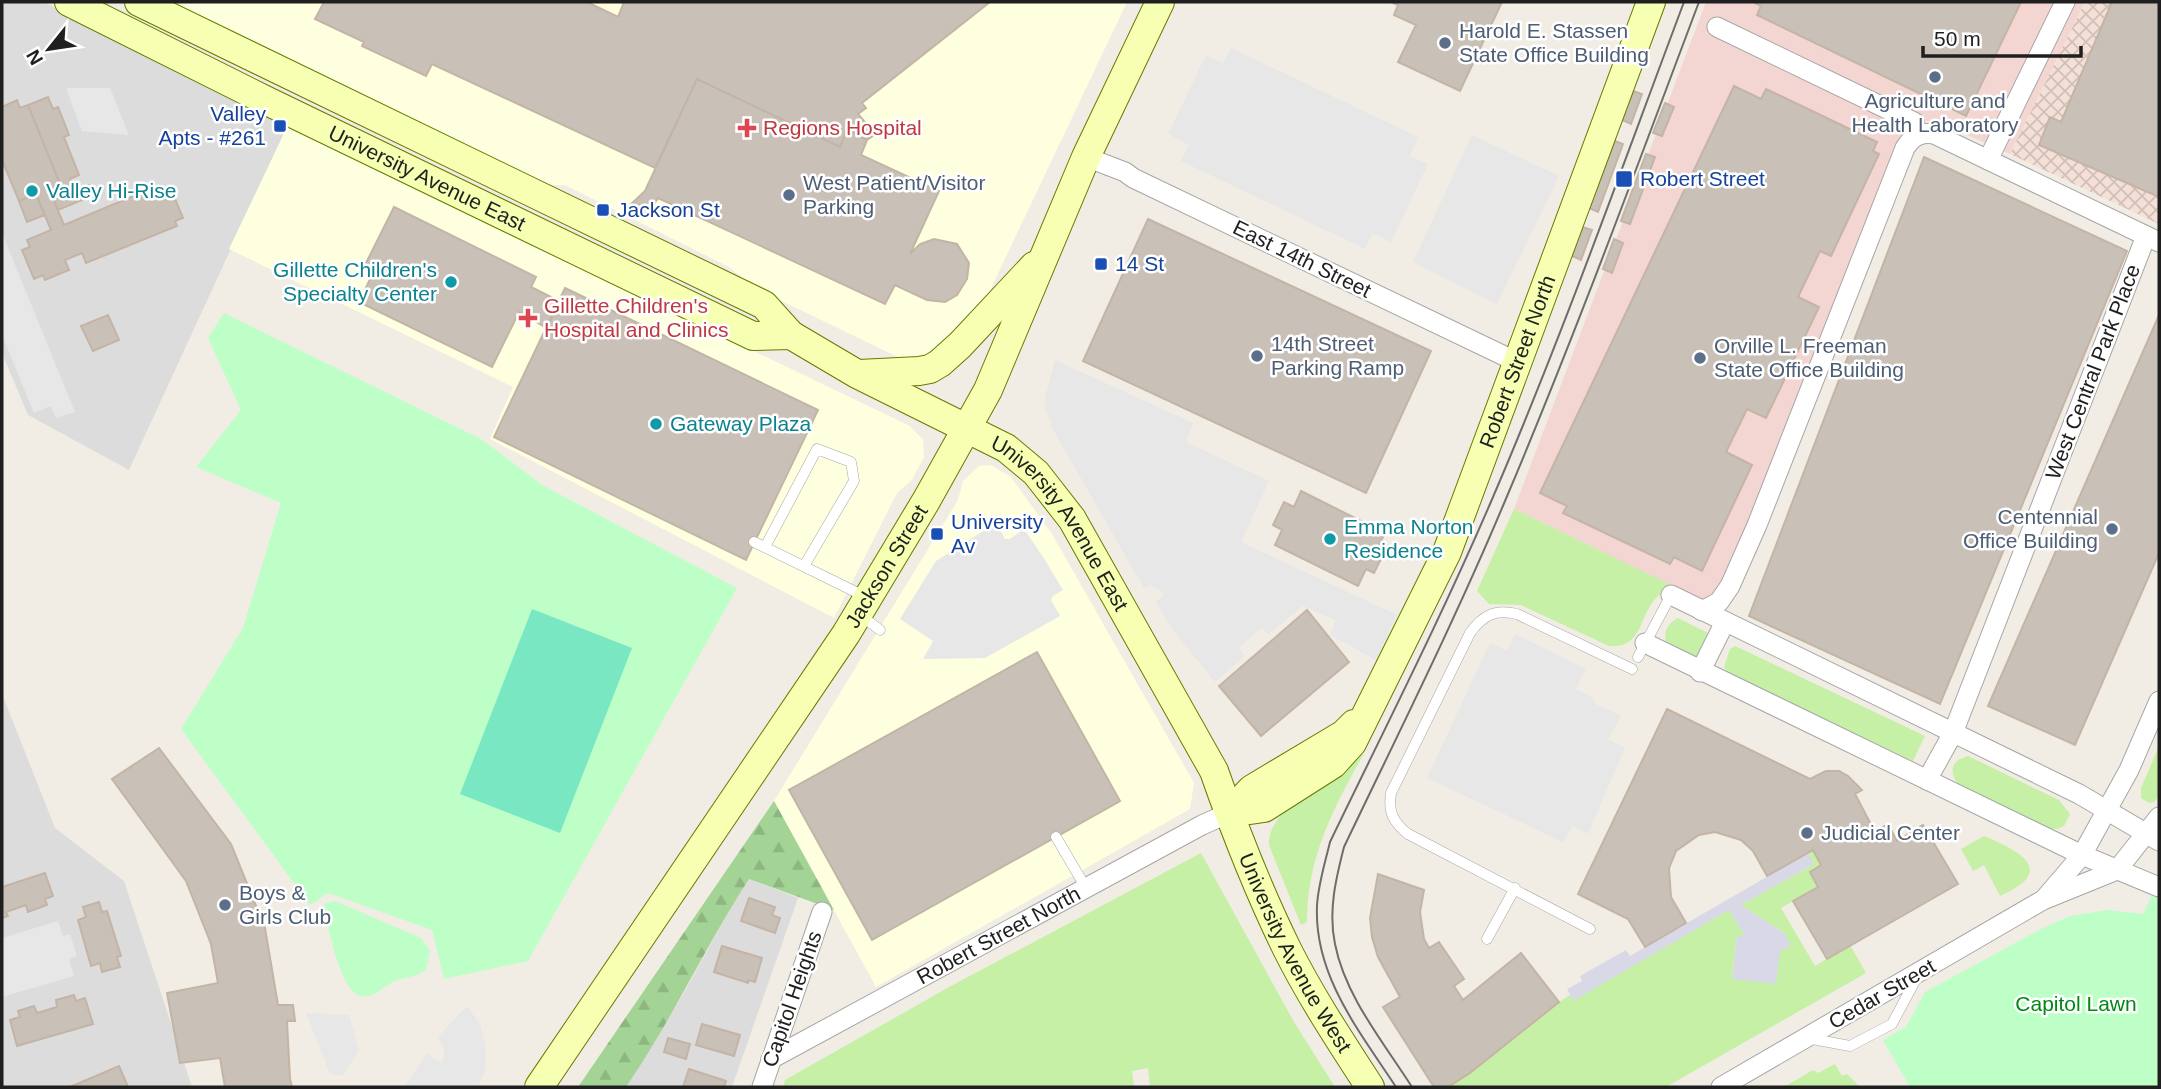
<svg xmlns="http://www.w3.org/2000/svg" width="2161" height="1089" viewBox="0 0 2161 1089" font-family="Helvetica,sans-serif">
	<defs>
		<pattern id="military-cross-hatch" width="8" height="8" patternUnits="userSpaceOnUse" patternTransform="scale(1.75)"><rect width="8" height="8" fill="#f4e0d6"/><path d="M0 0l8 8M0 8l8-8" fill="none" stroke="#d1c0b7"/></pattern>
		<pattern id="forest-firs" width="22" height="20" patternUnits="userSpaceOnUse" patternTransform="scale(1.75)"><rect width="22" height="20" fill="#a4d495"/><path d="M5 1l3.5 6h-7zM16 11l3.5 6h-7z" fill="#8db680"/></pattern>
	</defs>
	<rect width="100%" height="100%" fill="#f1ede4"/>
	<path fill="#dddcdc" d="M2 2H44L287 127 129 470 28 415 2 353Z
		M2 694 55 828 124 881 192 1087H2Z
		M749 879 798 898 732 1087H626L685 991 730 909Z"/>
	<path fill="#f3d5d1" d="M1706 2H2085L2010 154 1938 122 1923 121 1905 131 1897 141 1719 596 1705 602 1514 509Z"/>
	<path fill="#fdffde" d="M168 2H1127L983 305 948 343 922 360H904L757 289 729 267 565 185H545Z
		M287 127 910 426 923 440 924 457 912 480 897 493 834 618 490 439 513 387 229 249Z
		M991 465 1011 477 1052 534 1194 783 1190 809 876 987 774 801 958 500 963 481 979 466Z"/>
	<path fill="url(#military-cross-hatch)" d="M2085 2H2159V224L2010 154Z"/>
	<path fill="#c5f0a5" d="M1514 509 1677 588C1634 594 1652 650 1609 646L1521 605 1489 604 1477 591Z
		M1678 618 1710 634 1698 658 1666 642C1663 632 1669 622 1678 618Z
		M1735 646 1925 736 1913 761 1728 673 1724 667 1730 649Z
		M2159 746V796L2154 802 2149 803 2141 798V788Z
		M1360 751 1363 755C1333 809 1307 858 1307 922L1301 925 1269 845C1267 809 1333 771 1360 751Z
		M1968 756 2059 800 2070 814 2064 826 2057 829H2049L1958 784C1948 771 1952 760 1968 756Z
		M1984 836C1999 843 2050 861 2021 884 2015 889 2007 892 2000 896L1984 865 1973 871 1961 849Z
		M1813 850 1821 865 1818 887 1781 908 1815 966 1850 945 1866 973 1666 1087H1448L1470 1073 1559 1002 1570 995 1573 1000 1729 910 1746 937 1737 935 1732 978 1790 945 1784 933 1741 905 1814 864 1808 853Z
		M1201 853 1294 1022 1335 1087H1150L1148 1068 1132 1071 1134 1087H783L785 1080 951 986Z
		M1835 1064 1842 1076 1847 1074 1860 1087H1784L1813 1070 1818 1073Z"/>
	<path fill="url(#forest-firs)" d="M774 801 834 910 749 879C705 947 672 1020 626 1087H578Z"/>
	<path fill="#bdffc6" d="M224 313 481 439 542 485 737 588 528 961 444 979 432 930 328 893 310 905 181 729 243 628 281 503 196 467 241 410 208 338Z
		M2159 880V1087H1910L1883 1040 1906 1027 1925 992 2041 929 2070 916 2107 910 2143 914Z
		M335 901 421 938 430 951 426 969C415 979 402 976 391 983 382 988 374 998 362 996 341 994 328 927 324 909V904Z"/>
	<path fill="#7ae7c3" d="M532 609 632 648 560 833 460 794Z"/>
	<path fill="#e7e7e7" d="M1231 48 1418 137 1410 156 1428 164 1391 242 1373 233 1365 249 1181 161 1189 145 1168 134 1206 55 1223 63Z
		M66 88H110L129 135 82 131Z
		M1472 135 1559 176 1497 304 1413 262Z
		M2 233 75 412 56 418 51 406 34 413 2 335Z
		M1055 360 1193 423 1186 442 1269 481 1241 542 1397 615 1376 660 1330 635 1336 620 1303 606 1268 635 1262 628 1238 648 1245 656 1215 682 1171 628 1156 602 1165 594 1151 585 1144 588 1052 428 1045 406 1046 394Z
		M996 523 1005 539H1010L1024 529 1045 560 1063 590 1053 596 1051 600 1060 616 985 658 923 659 933 641 900 619 936 561Z
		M1515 634 1586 669 1576 689 1592 697 1596 704 1621 716 1608 739 1625 748 1588 834 1573 826 1563 842 1427 778 1490 643 1507 651Z
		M58 921 63 936 70 934 77 956 69 959 74 976 2 997V938Z
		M467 1006 480 1024 486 1048 485 1071 478 1087H404L427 1054 442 1063 445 1052 438 1037Z
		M306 1013 349 1015 359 1051 342 1076 330 1074Z"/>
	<path fill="#d9d8e7" d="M1808 853 1814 864 1741 905 1784 933 1791 945 1780 951 1776 984 1732 979 1737 935 1745 936 1729 910 1573 1001 1567 989 1582 981 1580 976 1626 950 1630 956Z"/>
	<path fill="#c9c0b7" stroke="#c4b4a5" stroke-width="2" d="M324 2H587L618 17 624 2H990L862 103 866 108 858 114 875 134 867 140 847 130 840 147 697 79 655 168 432 64 426 76 362 46 364 42 315 19Z
		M1391 2H1502L1460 91 1398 62 1416 25 1394 15 1398 5Z
		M1753 2H2021L1966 116 1757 15 1761 6Z
		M2112 2H2159V197L2039 145 2050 117 2061 122Z
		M697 79 840 147 847 130 867 140 861 155 939 191 910 254 920 244 934 239 957 244 969 263 967 279 957 295 945 302 927 300 895 285 885 304 658 198 646 216 629 206 645 191Z
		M1734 86 1761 99 1766 89 1877 142 1873 151 1879 154 1831 256 1820 251 1798 297 1819 307 1766 418 1747 409 1726 452 1752 465 1702 571 1674 557 1670 564 1563 513 1567 506 1540 493Z
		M1633 91 1642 94 1631 124 1622 120Z
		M48 97 53 109 58 107 69 135 64 137 79 175 70 179 75 191 90 185 94 195 58 210 49 189 60 184 28 105Z
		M17 100 20 108 28 105 60 184 49 189 64 225 160 185 163 192 171 189 183 218 175 221 177 226 86 263 82 253 65 260 69 270 45 280 43 275 34 279 22 250 30 247 27 240 51 230 36 194 19 201 2 160V107Z
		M1665 103 1674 107 1662 136 1653 133Z
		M1615 141 1623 144 1598 212 1589 208Z
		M1646 154 1655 157 1630 224 1621 221Z
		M1924 157 2127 251 1940 704 1749 616Z
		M36 194 45 215 27 222 19 201Z
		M394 207 536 277 531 287 559 301 547 328 519 312 492 367 359 302 373 273 363 269Z
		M1148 219 1431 351 1366 493 1083 361Z
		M1582 227 1592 230 1581 260 1572 256Z
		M1614 239 1623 243 1612 273 1603 269Z
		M565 288 818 410 746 560 494 437Z
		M108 315 119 340 93 351 81 326Z
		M2159 315V553L2075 745 1988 706Z
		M1301 491 1385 533 1378 547 1385 551 1374 573 1366 569 1358 586 1275 545 1282 530 1273 525 1284 502 1294 507Z
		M1307 610 1349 662 1261 736 1219 686Z
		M1037 652 1120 801 872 940 789 790Z
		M1667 709 1810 779 1826 771H1839L1848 776 1862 790 1855 794 1875 832 1888 824 1897 841 1923 825 1958 884 1827 959 1793 901 1818 887 1810 872 1821 865 1813 850 1767 876 1753 851 1741 840 1715 832 1699 835 1676 851 1669 868 1671 897 1686 923 1645 947 1628 919 1578 894Z
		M159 748 231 844 265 928 278 1005H293L295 1021H287L290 1079 292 1087H225L220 1058 180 1063 167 993 218 983 211 944 186 881 112 779Z
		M45 873 53 896 45 899 47 905 28 912 26 905 6 912 8 916 2 918V887Z
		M1378 874 1424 890 1420 912 1424 939 1429 948 1439 942 1464 979 1454 986 1463 1000 1521 953 1559 1002 1470 1073 1448 1087H1434L1383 1007 1400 997 1378 957 1372 937 1370 918Z
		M749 898 775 907 772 915 780 918 775 933 741 921Z
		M99 902 102 912 107 911 121 956 117 957 120 967 102 972 100 963 91 966 78 920 86 917 83 907Z
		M722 946 762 958 755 982 748 980V983L714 972Z
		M74 995 76 1001 85 998 93 1024 17 1046 10 1020 20 1017 18 1011 34 1006 37 1013 57 1007 56 1000Z
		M702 1024 740 1035 734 1056 696 1045Z
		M668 1038 690 1044 686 1059 664 1052Z
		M119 1066 128 1087H70Z
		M689 1069 726 1081 724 1087H683Z"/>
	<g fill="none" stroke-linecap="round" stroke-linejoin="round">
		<defs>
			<path id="lane" d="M754 542 864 596
				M765 547 817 449 851 462 854 481 804 566
				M859 614 880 630
				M1638 657 1671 595
				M1056 837 1086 888
				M1590 929 1408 834C1393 822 1388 812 1391 793L1470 633C1483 615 1495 609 1517 614L1632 669
				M1487 939 1515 888
				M1807 1038 1850 1046 1892 1024 1916 979"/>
			<g id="street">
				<path d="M1717 27 1914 122 1918 135"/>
				<path d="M1086 157 1125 172 1133 178 1517 362"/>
				<path d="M1988 160 2065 2"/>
				<path d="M1671 595 2079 794 2159 841"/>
				<path d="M1702 611 1719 602 1730 586 1757 525 1905 148C1912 137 1920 132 1934 134L2159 242"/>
				<path d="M1645 643 2082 855 2159 887"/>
				<path d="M1700 672 1725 622"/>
				<path d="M1927 780 1953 733 2146 236"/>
				<path d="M2046 897 2082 855 2129 770 2159 701"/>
				<path id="s1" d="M771 1059 1202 825 1229 813"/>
				<path d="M762 1087 822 912"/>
				<path d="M1721 1087 2043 900 2117 870 2159 817"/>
			</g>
			<g id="secondary">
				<path id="s2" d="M69 2 265 100 753 336 791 335"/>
				<path id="s3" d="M139 2 764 305 791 335 857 374 1006 448 1036 473 1072 519 1214 771C1235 831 1259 892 1287 949 1311 997 1341 1042 1370 1087"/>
				<path d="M859 374 919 371 930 369 940 363 960 345 1034 266"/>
				<path id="s4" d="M1229 813 1264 808 1333 764 1352 743 1447 552 1651 2"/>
				<path d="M1229 813 1252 789 1344 734 1354 724"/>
				<path id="s5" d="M539 1087 846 634 926 501 988 390 1086 157 1160 2"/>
			</g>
		</defs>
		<use href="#lane" stroke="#a6a6a6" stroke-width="11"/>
		<use href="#street" stroke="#a6a6a6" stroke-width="21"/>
		<use href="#secondary" stroke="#677b00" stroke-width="30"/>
		<use href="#lane" stroke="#fff" stroke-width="10"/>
		<use href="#street" stroke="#fff" stroke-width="19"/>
		<use href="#secondary" stroke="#f7ffb3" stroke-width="28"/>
		<path stroke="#6d6d6d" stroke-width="2" d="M1396 1087C1360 1032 1314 976 1317 906 1318 885 1325 863 1330 842 1385 728 1443 614 1493 497 1563 334 1622 167 1684 2
			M1412 1087C1384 1043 1345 996 1335 944 1328 911 1336 878 1344 847 1399 732 1456 618 1505 501 1575 336 1636 169 1699 2"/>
	</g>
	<g fill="#5c6f8a" stroke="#fff" stroke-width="2.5">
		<circle cx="1445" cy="43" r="7"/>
		<circle cx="1935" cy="77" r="7"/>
		<circle cx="789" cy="195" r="7"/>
		<circle cx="1257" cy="356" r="7"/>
		<circle cx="1700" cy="358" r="7"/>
		<circle cx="2112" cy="529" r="7"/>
		<circle cx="1807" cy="833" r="7"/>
		<circle cx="225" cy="905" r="7"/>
	</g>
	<g fill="#1a4fb4" stroke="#fff" stroke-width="2.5">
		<rect x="273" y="119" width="14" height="14" rx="3.5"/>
		<rect x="1615" y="170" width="18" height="18" rx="3.5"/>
		<rect x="596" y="203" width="14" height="14" rx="3.5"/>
		<rect x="1094" y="257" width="14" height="14" rx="3.5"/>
		<rect x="930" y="527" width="14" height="14" rx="3.5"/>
	</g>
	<g fill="#e0444e" stroke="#fff" stroke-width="2.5">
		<path d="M743.5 117.5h7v7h7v7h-7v7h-7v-7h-7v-7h7z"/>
		<path d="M524.5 307.5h7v7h7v7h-7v7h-7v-7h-7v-7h7z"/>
	</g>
	<g fill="#0f9aa8" stroke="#fff" stroke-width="2.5">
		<circle cx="32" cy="191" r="7"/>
		<circle cx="451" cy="282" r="7"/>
		<circle cx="656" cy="424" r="7"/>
		<circle cx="1330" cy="539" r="7"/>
	</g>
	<g text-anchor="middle" stroke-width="5" stroke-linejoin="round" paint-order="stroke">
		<g font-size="21" fill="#4e5e75" stroke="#fff" text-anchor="start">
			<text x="1459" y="38">Harold E. Stassen<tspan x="1459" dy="24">State Office Building</tspan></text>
			<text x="1935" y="108" text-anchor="middle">Agriculture and<tspan x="1935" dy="24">Health Laboratory</tspan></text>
			<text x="803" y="190">West Patient/Visitor<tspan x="803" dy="24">Parking</tspan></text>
			<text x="1271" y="351">14th Street<tspan x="1271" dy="24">Parking Ramp</tspan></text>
			<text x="1714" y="353">Orville L. Freeman<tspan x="1714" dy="24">State Office Building</tspan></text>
			<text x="2098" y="524" text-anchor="end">Centennial<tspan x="2098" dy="24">Office Building</tspan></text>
			<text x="1821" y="840">Judicial Center</text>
			<text x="239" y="900">Boys &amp;<tspan x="239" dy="24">Girls Club</tspan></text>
		</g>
		<g font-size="21" fill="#164399" stroke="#fff" text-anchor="start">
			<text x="266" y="121" text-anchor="end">Valley<tspan x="266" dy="24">Apts - #261</tspan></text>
			<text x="1640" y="186">Robert Street</text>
			<text x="617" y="217">Jackson St</text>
			<text x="1115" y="271">14 St</text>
			<text x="951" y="529">University<tspan x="951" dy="24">Av</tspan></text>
		</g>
		<g font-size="21" fill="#be3a42" stroke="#fff" text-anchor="start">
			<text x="763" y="135">Regions Hospital</text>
			<text x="544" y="313">Gillette Children's<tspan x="544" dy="24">Hospital and Clinics</tspan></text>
		</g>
		<g font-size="21" fill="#1f1f1f" stroke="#fff">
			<text dy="7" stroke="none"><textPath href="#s2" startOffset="399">University Avenue East</textPath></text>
			<text transform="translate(1302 259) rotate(26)" y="7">East 14th Street</text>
			<text dy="7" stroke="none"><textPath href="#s4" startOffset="562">Robert Street North</textPath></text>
			<text transform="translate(2093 372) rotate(-69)" y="7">West Central Park Place</text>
			<text dy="7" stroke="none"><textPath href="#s3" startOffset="1071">University Avenue East</textPath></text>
			<text dy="7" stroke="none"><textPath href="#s5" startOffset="626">Jackson Street</textPath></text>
			<text dy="7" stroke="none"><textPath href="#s1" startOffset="259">Robert Street North</textPath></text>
			<text dy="7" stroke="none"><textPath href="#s3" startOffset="1564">University Avenue West</textPath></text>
			<text transform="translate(1882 994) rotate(-30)" y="7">Cedar Street</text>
			<text transform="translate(792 999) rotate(-71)" y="7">Capitol Heights</text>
		</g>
		<g font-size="21" fill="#0d838f" stroke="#fff" text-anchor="start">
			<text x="46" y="198">Valley Hi-Rise</text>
			<text x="437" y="277" text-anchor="end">Gillette Children's<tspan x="437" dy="24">Specialty Center</tspan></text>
			<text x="670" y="431">Gateway Plaza</text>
			<text x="1344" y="534">Emma Norton<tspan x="1344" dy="24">Residence</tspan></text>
		</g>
		<g font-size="21" fill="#018914" stroke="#fff">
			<text x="2076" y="1011">Capitol Lawn</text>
		</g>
	</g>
	<rect width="2161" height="1089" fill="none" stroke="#1f1f1f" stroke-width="7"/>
	<g transform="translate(49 49) rotate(240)" stroke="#ffffff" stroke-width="5" paint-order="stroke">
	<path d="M0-5L12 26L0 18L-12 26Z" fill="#1f1f1f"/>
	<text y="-10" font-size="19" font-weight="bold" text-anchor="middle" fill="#1f1f1f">N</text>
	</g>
	<path d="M1923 46v10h158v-10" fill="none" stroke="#1f1f1f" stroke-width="3.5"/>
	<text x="1934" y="46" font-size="21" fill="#1f1f1f" stroke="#ffffff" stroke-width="5" paint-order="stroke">50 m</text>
</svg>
